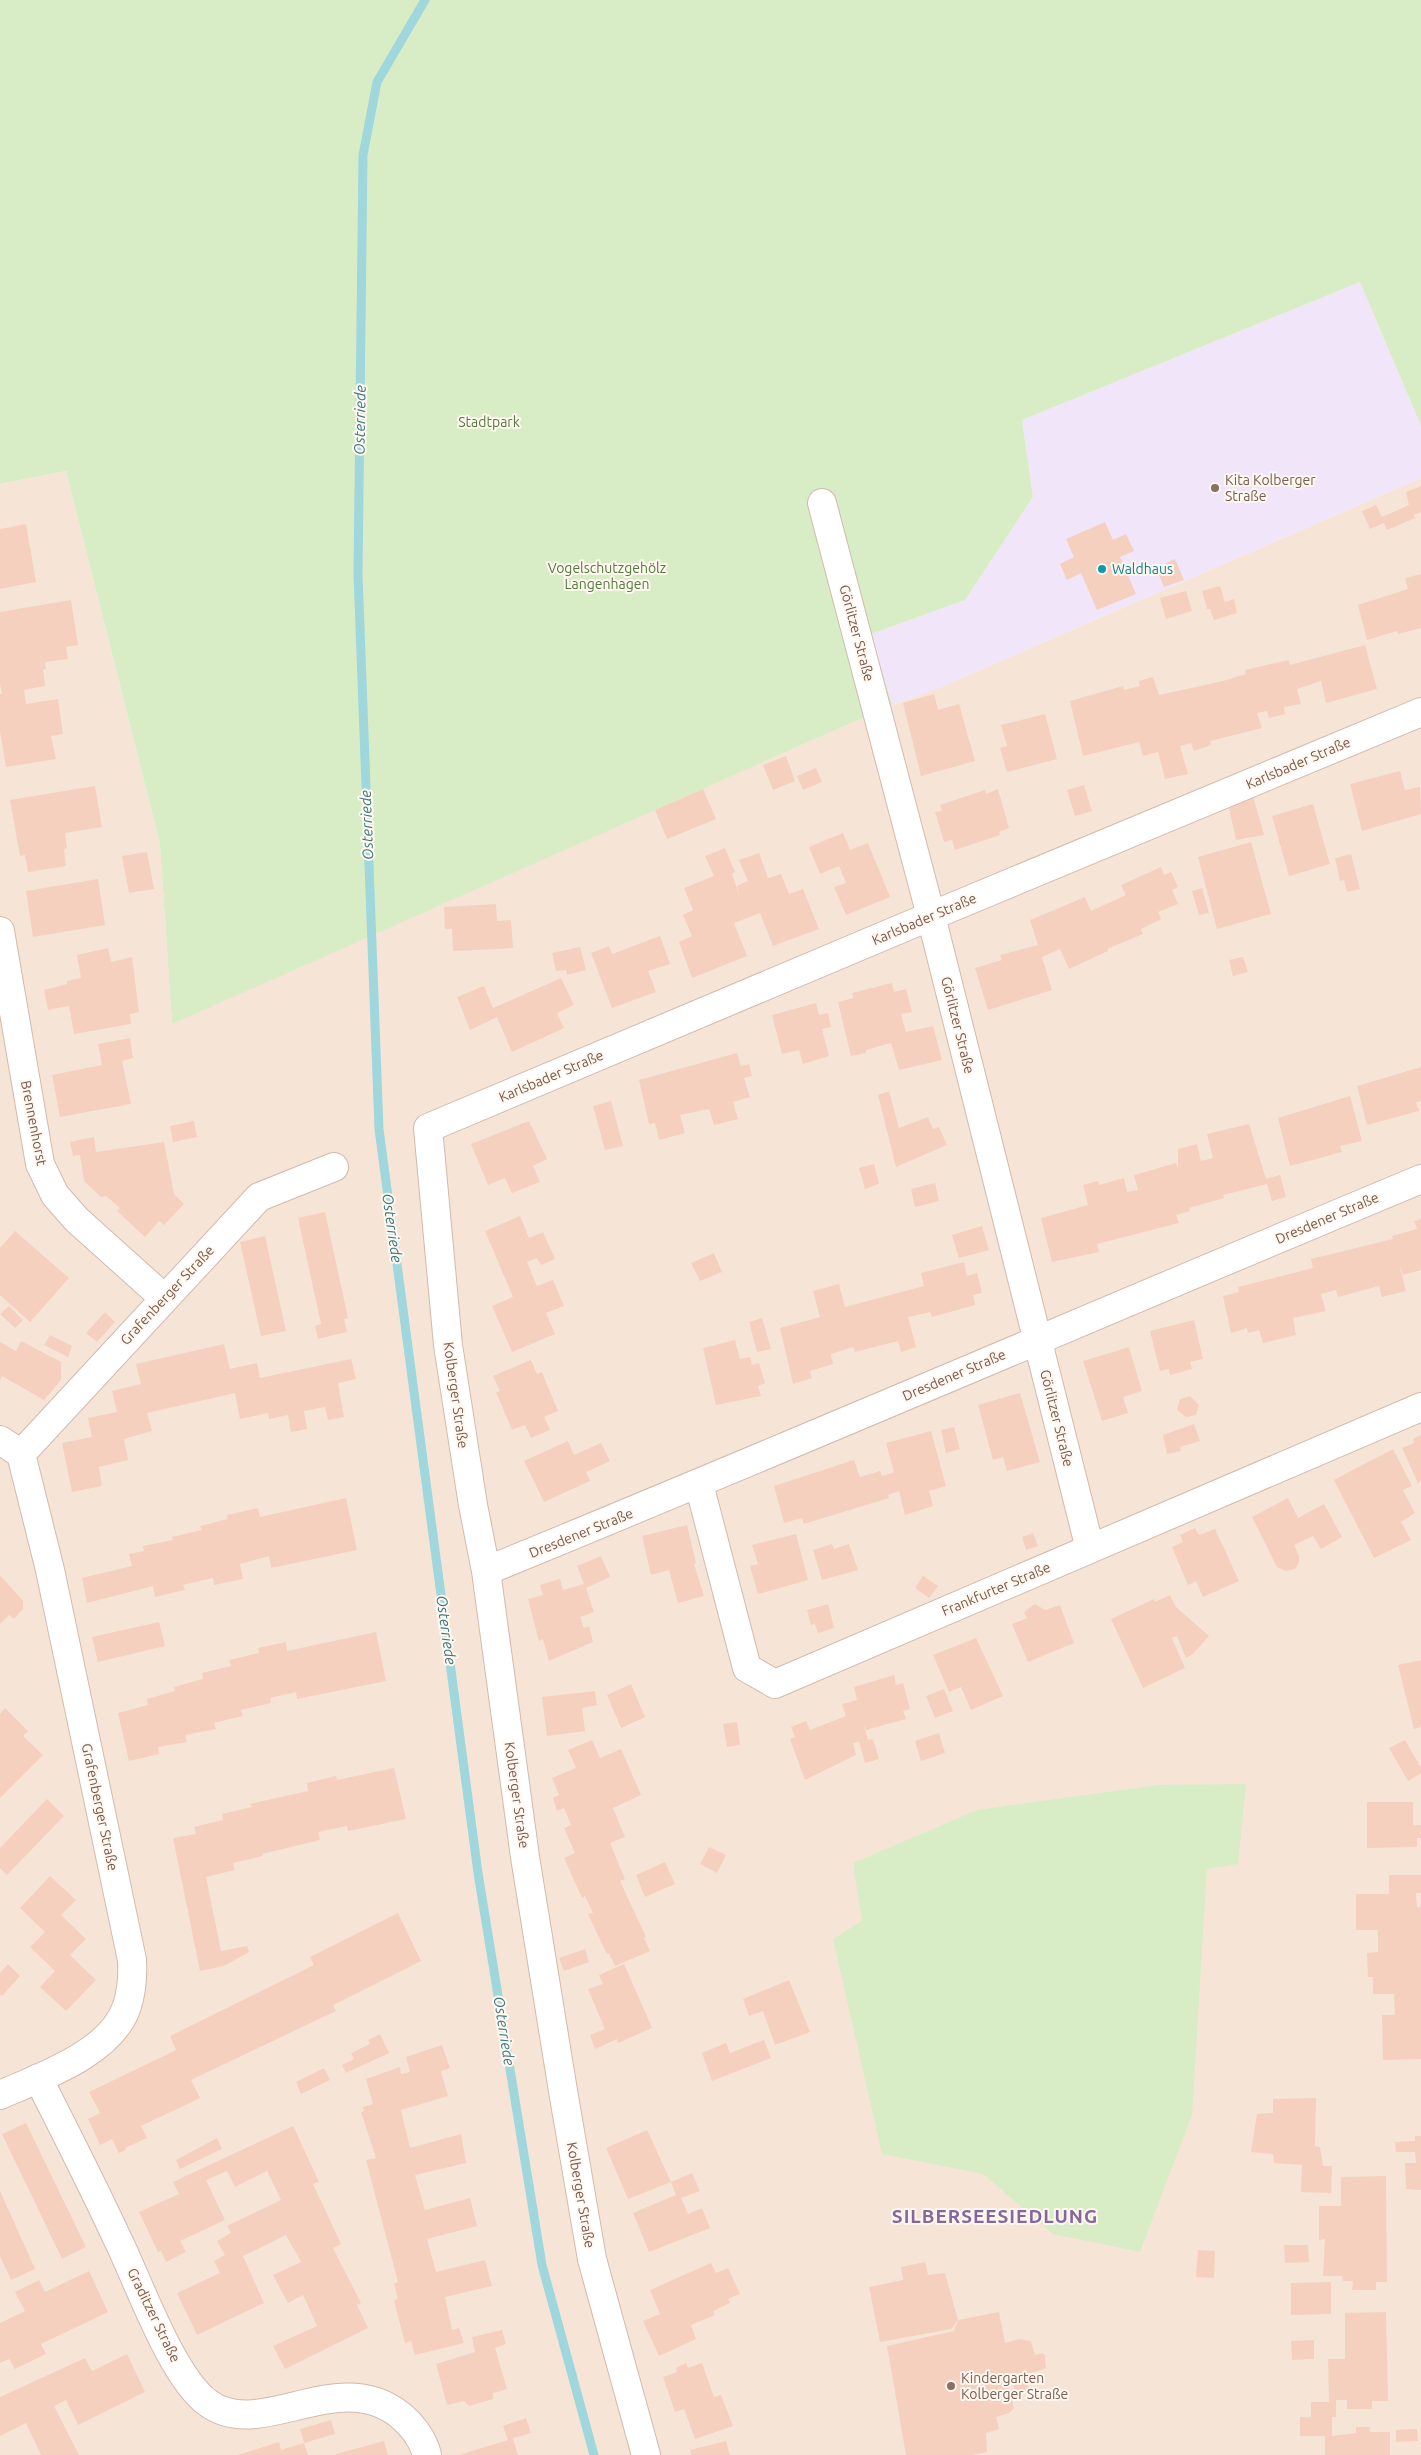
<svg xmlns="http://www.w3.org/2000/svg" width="1421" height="2455" viewBox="0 0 1421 2455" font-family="Ubuntu,sans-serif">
	<rect width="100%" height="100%" fill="#fef4e9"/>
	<path fill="#f6e5d6" d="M66 471 160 844 172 1023 892 705 941 687 1421 478V2455H0V484Z"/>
	<path fill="#f1e5fa" d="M1360 282 1421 426V478L941 687 892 705 871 634 965 600 1033 497 1022 420Z"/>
	<path fill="#d8edc5" d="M0 0H1421V426L1360 282 1022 420 1033 497 965 600 871 634 892 705 172 1024 160 844 66 471 0 484Z
		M1246 1784 1238 1864 1207 1869 1192 2115 1140 2252 1053 2234 983 2174 882 2154 833 1939 862 1921 853 1863 977 1810 1158 1785Z"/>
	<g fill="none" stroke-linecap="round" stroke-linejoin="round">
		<path stroke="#a0d7dc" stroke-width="9" d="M425 0 377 82 363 155 358 575 379 1129 478 1873 542 2265 594 2455"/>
	</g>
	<path fill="#f5d0be" d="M1421 486V512L1413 515 1415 518 1387 530 1384 523 1370 529 1362 511 1376 505 1382 517 1409 505 1406 492Z
		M1105 522 1113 540 1126 534 1134 551 1120 557 1136 594 1097 610 1081 573 1067 580 1060 564 1074 557 1066 539Z
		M26 524 36 582 0 589V529Z
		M1175 559 1184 580 1164 587 1156 568Z
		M1421 574V628L1398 634 1397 631 1367 640 1358 605 1408 589 1405 578Z
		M1220 586 1225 602 1234 599 1237 613 1214 620 1210 609H1207L1202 591Z
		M1186 591 1192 611 1166 619 1160 598Z
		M71 600 78 645 66 647 68 659 45 662 46 669 43 670 45 686 24 690 26 704 58 699 63 734 51 736 56 759 6 767 0 731V694H2L0 683V612Z
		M1365 645 1377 689 1326 703 1321 681 1297 689 1301 704 1284 707 1285 714 1269 718 1267 711 1257 713 1262 728 1210 741 1211 745 1194 751 1191 743 1180 746 1188 774 1165 779 1158 752 1143 756 1139 742 1083 756 1070 701 1123 686 1124 690 1140 686 1139 681 1153 677 1159 695 1223 681 1246 674 1245 670 1289 660 1290 665Z
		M934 694 938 710 959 704 975 761 921 776 903 703Z
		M1045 714 1057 759 1007 772 1000 748 1007 746 1001 725Z
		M786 756 795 781 773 790 763 765Z
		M816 768 822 782 803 790 797 776Z
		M1400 771 1405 790 1420 787 1421 814 1362 831 1350 784Z
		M1084 785 1092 811 1075 816 1067 790Z
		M95 786 102 827 65 833 67 848 64 849 66 866 28 872 25 855 20 856 10 800Z
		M703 789 716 819 667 839 655 810Z
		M998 789 1009 828 999 832 1000 835 955 850 952 840 944 842 935 812 942 811 940 805 985 790 986 794Z
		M1253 796 1264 835 1236 840 1229 808Z
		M1313 804 1330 864 1289 876 1272 816Z
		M843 833 850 850 868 843 890 897 846 915 834 887 846 883 839 866 820 874 809 847Z
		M1251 842 1271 914 1217 929 1198 857Z
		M725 848 735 872 732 874 740 897 737 886 748 881 739 860 759 853 768 878 781 874 789 894 803 889 819 929 773 946 760 913 734 923 747 956 692 978 679 942 692 936 683 915 693 910 684 888 714 876 705 856Z
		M147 852 154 889 129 893 122 856Z
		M1351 854 1360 889 1347 892 1344 880 1340 881 1335 858Z
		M1161 867 1164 875 1171 872 1178 887 1172 890 1178 904 1158 912 1161 919 1141 929 1143 934 1107 949 1108 951 1069 969 1060 949 1042 957 1052 990 988 1010 975 968 1002 960 1000 955 1038 945 1030 920 1085 897 1091 911 1126 895 1121 885Z
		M98 879 105 925 33 937 26 891Z
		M1202 888 1209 913 1199 915 1192 891Z
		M496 904 497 921 511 920 513 948 453 951 452 929H445L444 907Z
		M660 936 670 964 648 971 656 992 612 1008 591 953 609 946 612 954Z
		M580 947 586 970 567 975 566 970 556 971 552 953Z
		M108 948 111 962 132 957 139 1012 130 1014 131 1024 74 1034 69 1006 48 1010 44 990 67 984V981L81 978 77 955Z
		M1243 957 1248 972 1233 976 1229 960Z
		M561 978 574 1005 557 1013 564 1028 512 1052 497 1017 470 1030 457 997 484 986 493 1008Z
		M892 983 894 992 906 989 912 1012 901 1014 906 1032 933 1026 942 1060 899 1070 891 1043 866 1050V1053L851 1056 838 1002 853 998 852 993Z
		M816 1003 819 1015 828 1013 831 1027 822 1029 829 1056 803 1064 799 1050 782 1054 772 1015Z
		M130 1038 133 1058 122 1061 131 1104 60 1117 52 1075 102 1065 98 1044Z
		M737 1053 741 1066 749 1064 752 1076 744 1078 750 1097 733 1102 738 1119 714 1125 709 1109 680 1115 685 1133 659 1140 655 1123 649 1124 639 1080Z
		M1421 1067V1101L1416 1102 1419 1111 1367 1125 1357 1086Z
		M889 1091 899 1128 928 1117 933 1129 939 1127 947 1145 896 1167 878 1095Z
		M1350 1096 1362 1141 1340 1146 1342 1152 1290 1166 1278 1118Z
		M611 1101 623 1146 605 1150 593 1106Z
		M194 1121 197 1137 173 1142 170 1126Z
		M529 1121 547 1159 533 1166 540 1182 512 1193 505 1178 488 1185 471 1144Z
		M1249 1124 1266 1179 1280 1175 1286 1197 1272 1201 1267 1184 1223 1195 1224 1198 1189 1208 1190 1211 1176 1215 1179 1223 1097 1244 1099 1252 1052 1262 1041 1218 1088 1205 1083 1185 1098 1181 1099 1185 1124 1178 1127 1192 1138 1190 1134 1175 1176 1163 1178 1168V1149L1197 1144 1201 1161 1213 1158 1207 1134Z
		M94 1137 96 1152 164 1142 174 1194 184 1204 164 1225 159 1221 145 1237 117 1211 120 1208 106 1196 101 1197 84 1181 80 1155 73 1156 70 1142Z
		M874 1164 879 1184 865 1189 859 1168Z
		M935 1183 939 1201 915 1207 911 1189Z
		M325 1212 348 1318 344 1319 347 1332 318 1339 315 1326 321 1324 298 1218Z
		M520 1216 529 1238 543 1232 555 1259 541 1265 537 1258 527 1262 537 1286 553 1280 564 1306 546 1313 555 1334 512 1352 492 1306 513 1297 485 1231Z
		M1421 1219V1270L1403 1275 1399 1264 1406 1291 1382 1297 1379 1286 1338 1297 1336 1290 1321 1294 1326 1311 1293 1318 1296 1335 1263 1343 1259 1330 1248 1333 1247 1328 1231 1333 1223 1296 1239 1292 1238 1287 1313 1268 1311 1259 1393 1239 1392 1236 1417 1229 1414 1221Z
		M982 1226 989 1250 959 1258 952 1235Z
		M15 1231 69 1278 30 1322 0 1295V1248Z
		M265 1236 286 1331 261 1336 240 1242Z
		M714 1253 722 1272 700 1281 691 1263Z
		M964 1262 967 1276 977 1273 982 1293 973 1295 975 1305 932 1317 930 1312 908 1317 916 1347 901 1352 898 1341 855 1352 853 1347 831 1354 833 1364 810 1371 812 1378 793 1384 780 1328 820 1317 813 1291 839 1284 845 1307 924 1286 921 1273Z
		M9 1306 23 1320 15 1328 0 1314Z
		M105 1312 115 1322 97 1342 86 1333Z
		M762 1318 771 1349 757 1352 749 1322Z
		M1194 1320 1203 1359 1190 1362 1192 1369 1170 1375 1169 1369 1160 1371 1150 1331Z
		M50 1335 72 1346 68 1357 44 1345Z
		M735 1340 740 1359 750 1357 752 1365 759 1363 765 1383 758 1386 761 1396 716 1405 703 1348Z
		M21 1341 61 1362V1380L44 1400 2 1376 0 1381V1342L16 1351Z
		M224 1344 230 1369 257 1363 260 1378 351 1359 356 1379 338 1383 344 1417 328 1420 325 1407 304 1411 307 1429 291 1432 288 1415 269 1419 268 1413 240 1419 235 1393 147 1413 152 1431 124 1439 128 1460 99 1467 102 1486 72 1492 62 1443 92 1437 88 1418 117 1412 112 1391 141 1384 136 1364Z
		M1129 1347 1142 1391 1123 1397 1128 1413 1102 1421 1083 1361Z
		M531 1360 537 1374 542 1372 558 1411 544 1417 550 1430 531 1438 525 1425 512 1430 496 1392 500 1391 493 1376Z
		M1020 1393 1040 1462 1007 1471 1003 1457 993 1460 978 1405Z
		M1190 1396 1199 1405 1196 1415 1186 1417 1177 1410 1180 1399Z
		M1194 1424 1200 1441 1180 1447 1181 1451 1167 1454 1163 1435Z
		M954 1427 960 1449 946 1453 941 1430Z
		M931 1431 946 1486 929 1491 933 1506 905 1515 899 1491 888 1495 889 1498 804 1524 802 1518 784 1523 774 1486 854 1460 860 1477 880 1471 882 1476 894 1472 886 1443Z
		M1421 1435V1481L1418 1483 1402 1448 1414 1443 1413 1439Z
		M568 1441 574 1455 601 1443 610 1461 586 1472 590 1481 544 1502 524 1461Z
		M1393 1449 1412 1486 1403 1490 1415 1513 1401 1522 1411 1540 1374 1558 1334 1480Z
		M346 1498 357 1550 271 1568 269 1556 240 1564 243 1579 214 1585 213 1578 183 1585 185 1590 155 1597 153 1586 87 1603 82 1578 132 1566 129 1554 144 1551 143 1546 173 1540 172 1537 202 1530 200 1526 228 1519 227 1515 258 1508 260 1517Z
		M1288 1498 1298 1518 1324 1504 1342 1537 1321 1549 1313 1536 1294 1545 1299 1556V1562L1295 1569 1286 1571 1277 1567 1252 1517Z
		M687 1525 696 1563 694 1564 704 1596 678 1603 669 1570 651 1575 642 1536Z
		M1195 1528 1199 1535 1215 1529 1239 1581 1203 1597 1196 1581 1188 1585 1172 1547 1183 1542 1180 1535Z
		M1033 1533 1038 1546 1026 1550 1022 1537Z
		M796 1534 808 1580 758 1594 750 1566 758 1564 752 1545Z
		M832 1544 834 1549 849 1544 858 1570 822 1580 813 1550Z
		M601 1556 610 1577 586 1588 594 1612 580 1617 584 1628 589 1626 593 1642 549 1661 543 1639 539 1641 528 1599 543 1595 540 1585 560 1579 563 1590 584 1584 577 1566Z
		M0 1575 23 1601V1609L14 1619 9 1615 0 1624Z
		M923 1576 938 1586 929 1598 915 1588Z
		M1170 1595 1175 1606 1209 1636 1193 1654 1186 1658 1177 1636 1172 1638 1185 1668 1143 1688 1111 1619 1154 1599 1155 1602Z
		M828 1604 834 1628 818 1633 815 1624 811 1625 807 1610Z
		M1035 1604 1045 1610 1060 1605 1074 1643 1028 1662 1012 1624 1027 1618 1024 1612Z
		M159 1622 165 1646 98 1662 92 1637Z
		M376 1632 386 1681 297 1699 296 1692 270 1698 271 1703 241 1710 243 1716 214 1723 216 1729 185 1735 187 1742 158 1747 159 1754 129 1761 118 1713 148 1705 147 1699 175 1691 174 1687 203 1679 202 1673 231 1666 229 1660 259 1653 258 1648 286 1642 287 1651Z
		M976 1638 1003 1696 971 1710 961 1687 949 1692 933 1655Z
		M1421 1660V1727L1414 1729 1398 1665Z
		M894 1675 896 1685 903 1683 910 1709 903 1711 906 1719 866 1730 863 1723 868 1740 873 1739 879 1759 865 1763 859 1742 853 1743 856 1755 805 1780 790 1739 795 1737 791 1727 806 1721 810 1730 846 1716 842 1704 857 1700 854 1687Z
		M631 1684 645 1717 621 1728 607 1695Z
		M944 1689 953 1711 935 1718 926 1696Z
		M595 1691 597 1705 582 1708 585 1731 547 1736 542 1697Z
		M5 1708 28 1731 23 1736 43 1755 0 1798V1714Z
		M737 1722 740 1745 727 1747 723 1724Z
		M939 1733 945 1753 921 1761 915 1741Z
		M592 1740 600 1758 621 1749 641 1795 613 1808 625 1837 610 1843 625 1879 620 1881 646 1937 644 1938 650 1951 615 1966 609 1953 607 1954 588 1914 593 1913 585 1896 582 1898 564 1858 575 1853 564 1828 571 1825 564 1808 557 1811 553 1798 559 1795 552 1778 576 1768 568 1750Z
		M1405 1740 1421 1768V1773L1408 1781 1389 1748Z
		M394 1768 406 1819 348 1831 347 1826 318 1832 320 1840 262 1854 263 1856 233 1863 235 1870 206 1877 221 1951 247 1946 249 1952 224 1966 200 1971 173 1838 196 1834 194 1827 223 1820 222 1814 252 1807 250 1804 308 1791 307 1783 336 1776 337 1780Z
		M47 1799 64 1816 7 1875 0 1868V1848Z
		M1367 1802H1413V1825H1421V1838H1417V1847L1367 1848Z
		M709 1847 726 1855 717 1873 700 1864Z
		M665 1862 675 1884 645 1897 636 1875Z
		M1389 1875H1421V1893H1416L1417 1907H1421V2059L1383 2060 1382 2015H1395L1394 1994H1373V1977H1368L1367 1953 1378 1952V1930H1356V1894H1389Z
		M50 1876 76 1900 61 1915 86 1939 70 1955 96 1980 66 2011 40 1987 55 1971 30 1947 45 1932 20 1908Z
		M398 1913 421 1961 333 2005 336 2011 191 2080 200 2098 141 2126 147 2138 125 2148 126 2150 119 2153 112 2139 100 2145 88 2119 100 2113 89 2092 176 2050 170 2036 314 1965 310 1957Z
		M585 1949 589 1962 564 1971 559 1958Z
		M8 1964 20 1976 2 1996 0 1994V1973Z
		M624 1964 652 2028 618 2043 617 2039 595 2049 590 2035 605 2029 588 1989 603 1984 599 1975Z
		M789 1980 810 2032 775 2045 763 2011 749 2016 743 1999Z
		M380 2034 389 2053 346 2073 342 2065 354 2059 351 2053 370 2044 368 2040Z
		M764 2040 771 2058 712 2081 702 2053 726 2043 730 2053Z
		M442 2045 450 2068 441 2071 448 2096 401 2110 410 2148 461 2134 466 2163 415 2175 425 2210 470 2198 477 2226 427 2239 436 2272 485 2260 492 2286 445 2297 452 2330 459 2328 464 2343 415 2355 411 2341 405 2343 394 2301 398 2298 394 2284 398 2282 366 2160 376 2158 361 2112 364 2111 363 2107 373 2104 366 2079 400 2067 401 2074 410 2072 406 2057Z
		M324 2068 330 2080 301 2094 296 2082Z
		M1316 2098 1315 2146 1320 2147 1323 2166H1332L1331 2193 1301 2192 1302 2165 1274 2163 1273 2154 1251 2152 1257 2114 1273 2113V2099Z
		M26 2123 86 2247 62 2259 2 2134Z
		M293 2126 319 2182 313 2184 341 2244 333 2248 361 2303 357 2305 368 2328 285 2369 273 2346 317 2326 303 2295 288 2303 273 2275 301 2262 286 2235 243 2256 264 2303 197 2335 177 2293 220 2273 214 2261 225 2255 217 2241 231 2233 227 2226 281 2200 267 2171 235 2187 227 2171 206 2180 225 2220 180 2241 186 2252 166 2262 161 2251 158 2252 139 2212 179 2194 173 2182Z
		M647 2130 671 2182 628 2199 606 2148Z
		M1415 2136H1421V2190L1406 2189 1405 2163H1416L1415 2152H1396L1395 2142 1415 2141Z
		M217 2138 222 2149 180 2169 176 2160Z
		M692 2173 700 2191 681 2198 688 2214 702 2208 710 2228 649 2252 633 2213 676 2195 671 2182Z
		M1386 2176 1387 2282H1376V2290H1352L1353 2281H1343L1342 2276H1323L1325 2239 1319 2240V2206H1341V2177Z
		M0 2191 35 2269 11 2280 0 2256Z
		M1284 2245H1308L1309 2262 1285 2263Z
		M1198 2250 1215 2251 1214 2278 1196 2277Z
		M925 2262 928 2275 945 2273 958 2320 951 2329 880 2342 869 2287 903 2280 901 2267Z
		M711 2263 716 2273 728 2268 740 2294 728 2299 730 2303 713 2311 715 2315 691 2325 696 2339 659 2356 643 2321 660 2314 650 2290Z
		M89 2271 108 2312 41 2344 46 2354 15 2369 9 2359 0 2363V2323L25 2311 15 2292 39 2280 45 2292Z
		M1331 2282V2314L1291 2315V2283Z
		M999 2312 1005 2343 1020 2339 1031 2341 1035 2355 1043 2353 1045 2356 1046 2368 1025 2375 1029 2390 1016 2394 1012 2380 1007 2381 1014 2408 1009 2413 996 2417 999 2429 986 2433 987 2452 971 2455H906L887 2346 954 2331 958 2320Z
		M1386 2312 1388 2401H1372V2409H1347V2400H1336V2417H1332V2436L1356 2433V2427H1370V2432H1390V2455H1325V2436H1300V2417H1311V2402H1329L1328 2359H1345V2313Z
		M502 2330 506 2344 495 2348 507 2389 493 2393V2399L469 2406 464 2401 447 2405 436 2364 475 2352 472 2337Z
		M1314 2340V2359L1292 2360 1291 2341Z
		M127 2354 145 2392 78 2425 66 2400 54 2406 79 2455H41L26 2423 0 2436V2397L85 2358 92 2371Z
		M686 2363 688 2368 702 2363 714 2397 721 2395 733 2426 695 2439 684 2409 675 2412 663 2377 677 2372 676 2368Z
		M526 2418 531 2433 513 2438 518 2455H459L508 2440 503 2426Z
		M331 2420 335 2434 304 2443 308 2455H238L279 2442 281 2450 304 2443 300 2429Z
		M1417 2429 1418 2441 1396 2442V2430Z
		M384 2441 388 2455H336V2454Z
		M726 2441 730 2455H691L690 2450Z"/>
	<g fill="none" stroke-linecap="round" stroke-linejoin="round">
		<defs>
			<path id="street" d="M822 503 931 916 1090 1549
				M0 931 40 1164 55 1195 77 1220 164 1298
				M0 1440 21 1454 50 1570 132 1960C133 1976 132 1990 127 2006 112 2053 41 2077 0 2095
				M21 1454 259 1197 334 1167
				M699 1484 747 1668 775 1684 1421 1407
				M486 1571C799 1443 1109 1309 1421 1179
				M38 2078C65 2131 92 2184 117 2238 138 2280 171 2376 208 2403 261 2442 337 2365 400 2415 413 2426 423 2439 427 2455
				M646 2455 592 2259 564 2097 525 1857 486 1571 473 1505 448 1345 428 1128 931 916 1421 712"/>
		</defs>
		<use href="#street" stroke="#d1baad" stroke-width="30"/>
		<use href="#street" stroke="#fff" stroke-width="28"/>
	</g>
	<g fill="#8d6e63" stroke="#fff8f0" stroke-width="2">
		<circle cx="1215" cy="488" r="5"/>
		<circle cx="951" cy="2386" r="5"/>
	</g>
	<circle fill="#0f9aa8" stroke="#fff8f0" stroke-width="2" cx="1102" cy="569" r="5"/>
	<g text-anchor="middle" stroke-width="4" stroke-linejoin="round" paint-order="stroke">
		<g font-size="14" fill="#547a3e" stroke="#fff8f0">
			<text x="489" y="427">Stadtpark</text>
			<text x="607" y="573">Vogelschutzgehölz<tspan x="607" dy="16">Langenhagen</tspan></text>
		</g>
		<g font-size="14" fill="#785e54" stroke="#fff8f0" text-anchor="start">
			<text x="1225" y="485">Kita Kolberger<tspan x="1225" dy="16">Straße</tspan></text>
			<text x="961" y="2383">Kindergarten<tspan x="961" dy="16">Kolberger Straße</tspan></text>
		</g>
		<g font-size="14" fill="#0d838f" stroke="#fff8f0" text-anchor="start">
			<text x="1112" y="574">Waldhaus</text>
		</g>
		<g font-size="14" fill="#7a584a" stroke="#fff8f0">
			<text transform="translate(857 633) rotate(75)" y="5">Görlitzer Straße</text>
			<text transform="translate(1298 763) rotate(-23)" y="5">Karlsbader Straße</text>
			<text transform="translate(924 919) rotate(-23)" y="5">Karlsbader Straße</text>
			<text transform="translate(958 1025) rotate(76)" y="5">Görlitzer Straße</text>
			<text transform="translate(551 1076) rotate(-23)" y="5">Karlsbader Straße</text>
			<text transform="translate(34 1123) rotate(79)" y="5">Brennenhorst</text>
			<text transform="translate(1327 1218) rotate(-23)" y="5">Dresdener Straße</text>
			<text transform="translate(167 1295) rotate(-47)" y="5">Grafenberger Straße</text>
			<text transform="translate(954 1375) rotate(-23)" y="5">Dresdener Straße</text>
			<text transform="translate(456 1395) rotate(82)" y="5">Kolberger Straße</text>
			<text transform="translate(1057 1418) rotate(76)" y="5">Görlitzer Straße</text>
			<text transform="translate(581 1533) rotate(-22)" y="5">Dresdener Straße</text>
			<text transform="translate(996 1589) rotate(-23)" y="5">Frankfurter Straße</text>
			<text transform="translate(517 1795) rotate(82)" y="5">Kolberger Straße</text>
			<text transform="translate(100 1807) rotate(78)" y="5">Grafenberger Straße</text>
			<text transform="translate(581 2195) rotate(80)" y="5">Kolberger Straße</text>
			<text transform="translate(154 2315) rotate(64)" y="5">Graditzer Straße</text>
		</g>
		<g font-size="15" font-style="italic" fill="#3c7980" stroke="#fff8f0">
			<text transform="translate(360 420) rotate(-89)" y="5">Osterriede</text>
			<text transform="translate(367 825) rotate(-92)" y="5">Osterriede</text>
			<text transform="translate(392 1228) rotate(82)" y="5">Osterriede</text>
			<text transform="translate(446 1630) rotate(82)" y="5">Osterriede</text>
			<text transform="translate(504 2031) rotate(81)" y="5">Osterriede</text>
		</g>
		<g font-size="19" font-weight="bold" letter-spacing="1" fill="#87669d" stroke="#fff8f0">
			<text x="995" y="2223">SILBERSEESIEDLUNG</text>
		</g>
	</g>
</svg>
